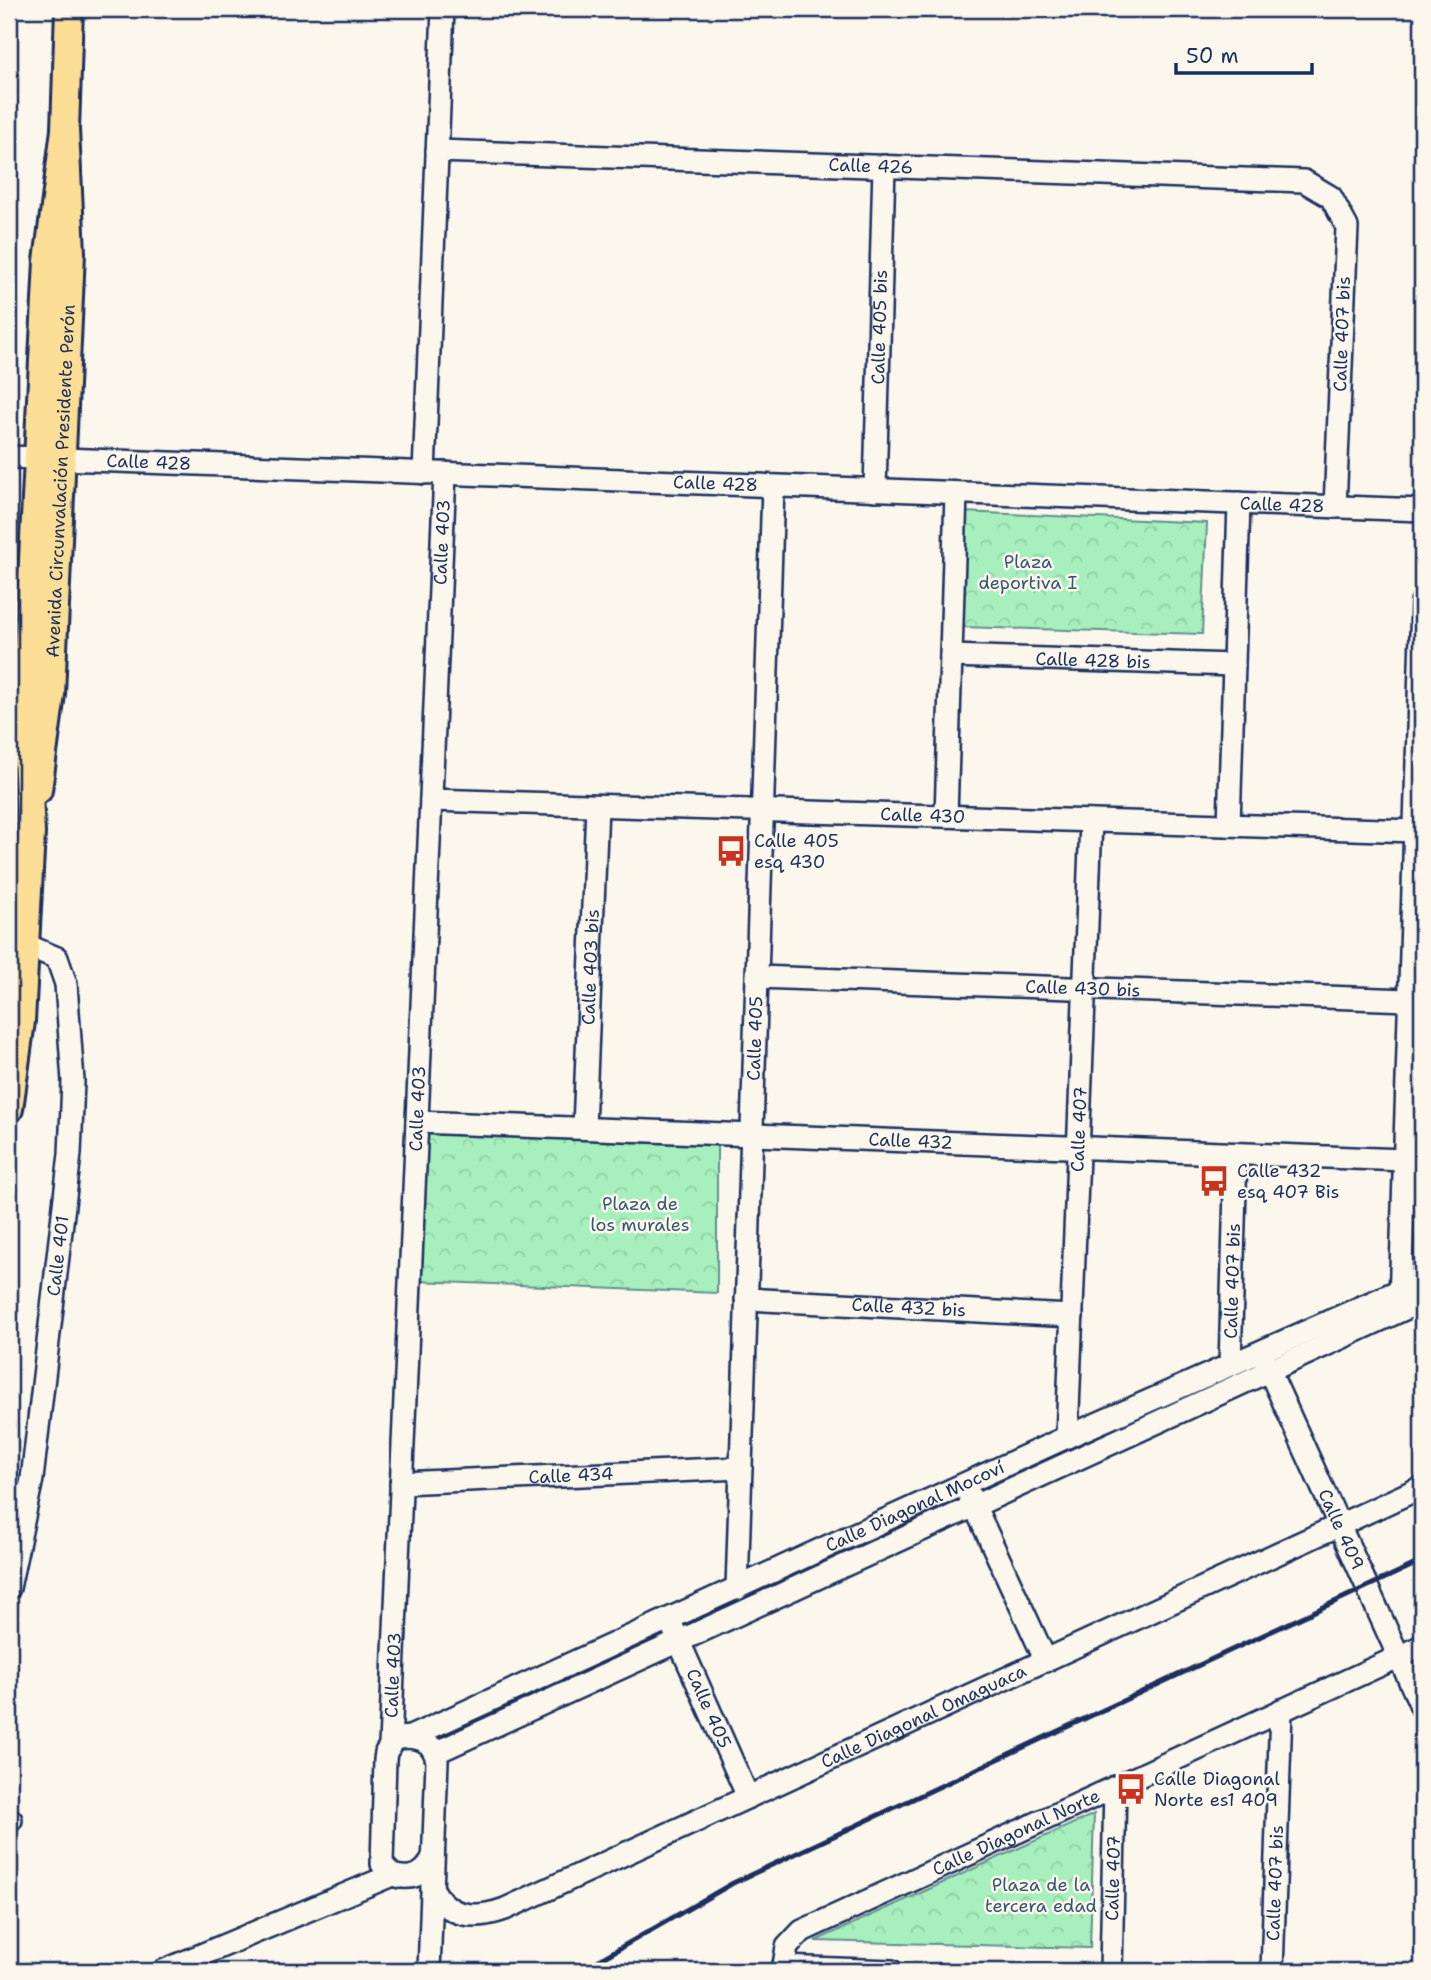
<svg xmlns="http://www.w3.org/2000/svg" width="1431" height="1980" viewBox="0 0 1431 1980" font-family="'Shantell Sans',sans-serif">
	<defs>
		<pattern id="park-crowns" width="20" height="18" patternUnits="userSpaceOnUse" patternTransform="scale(1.75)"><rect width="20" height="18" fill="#a7f0bd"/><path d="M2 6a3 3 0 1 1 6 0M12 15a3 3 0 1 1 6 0" fill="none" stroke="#8fcea5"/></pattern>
	</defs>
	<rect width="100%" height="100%" fill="#fbf7ec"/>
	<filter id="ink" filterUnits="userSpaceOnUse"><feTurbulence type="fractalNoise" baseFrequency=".0143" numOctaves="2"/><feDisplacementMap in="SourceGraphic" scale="14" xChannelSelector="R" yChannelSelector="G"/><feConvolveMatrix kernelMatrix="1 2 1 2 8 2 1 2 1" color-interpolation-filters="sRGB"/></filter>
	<g filter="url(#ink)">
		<path fill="url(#park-crowns)" stroke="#61908e" stroke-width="2" d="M962 512 1207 523 1202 634 961 627Z
			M423 1132 717 1142V1293L417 1281Z
			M1094 1814 1090 1948 815 1941Z"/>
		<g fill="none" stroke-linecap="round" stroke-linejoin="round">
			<defs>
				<g id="minor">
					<path id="s1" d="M437 151 1304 181 1331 197 1347 227 1335 507"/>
					<path id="s2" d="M9 457 1422 510"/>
					<path d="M424 473 443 9"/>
					<path id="s3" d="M875 490 884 166"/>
					<path id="s4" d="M951 656 1234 665"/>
					<path id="s5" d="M431 800 1416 831"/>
					<path d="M946 816 956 493"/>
					<path d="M1229 825 1239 503"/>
					<path id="s6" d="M757 977 1409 1000"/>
					<path id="s7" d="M417 1122 1404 1160"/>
					<path id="s8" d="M584 1128 597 806"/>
					<path id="s9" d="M746 1299 1072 1316"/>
					<path d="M1400 1302 1422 602"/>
					<path id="s10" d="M1264 1359 1422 1708"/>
					<path id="s11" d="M1230 1365 1236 1154"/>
					<path id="s12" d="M1067 1437 1091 821"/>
					<path id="s13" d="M401 1483 741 1468"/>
					<path d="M969 1494 1046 1661"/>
					<path id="s14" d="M9 1588 32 1479 70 1154 73 1081 66 984 57 958 26 945"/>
					<path id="s15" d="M737 1589 773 487"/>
					<path id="s16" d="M673 1628 748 1797"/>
					<path id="s17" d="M410 1737 1067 1437 1400 1290 1422 1291"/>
					<path id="s18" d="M390 1745 445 473"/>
					<path d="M435 1753 1422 1301"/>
					<path d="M9 1820H11"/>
					<path id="s19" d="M432 1887C447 1918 475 1920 505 1909L1422 1487"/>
					<path d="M783 1967 892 1971"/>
					<path d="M163 1971 392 1875"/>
					<path d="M429 1971 437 1761C433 1739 415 1734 395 1739L386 1752 385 1760 382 1864 392 1875C411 1881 427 1875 433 1856"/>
					<path id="s20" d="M783 1971 787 1947 802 1931 1422 1646"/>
					<path id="s21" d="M1111 1971 1115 1787"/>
					<path id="s22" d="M1272 1971 1281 1710"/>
				</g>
				<g id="major">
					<path id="s23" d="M38 790 51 694 71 253 65 130 69 9"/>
					<path d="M9 1109 21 1021 31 833 25 717 48 261 65 130"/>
				</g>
			</defs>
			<use href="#minor" stroke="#1b2f5e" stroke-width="26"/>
			<use href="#major" stroke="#1b2f5e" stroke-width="32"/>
			<path stroke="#1b2f5e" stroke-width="3.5" stroke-dasharray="5 5" stroke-linecap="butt" d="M9 60 16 92 13 311 9 378"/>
			<use href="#minor" stroke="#fbf7ec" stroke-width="21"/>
			<use href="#major" stroke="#fcde96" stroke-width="26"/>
			<path stroke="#1b2f5e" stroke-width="5" d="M580 1971 733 1883 1422 1561"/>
		</g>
	</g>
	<defs>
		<symbol id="bus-bare" viewBox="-9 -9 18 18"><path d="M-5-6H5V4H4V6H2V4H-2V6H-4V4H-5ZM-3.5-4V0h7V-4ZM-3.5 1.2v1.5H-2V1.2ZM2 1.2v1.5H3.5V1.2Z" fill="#c8321e" stroke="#fbf7ec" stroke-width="2.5" paint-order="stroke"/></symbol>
	</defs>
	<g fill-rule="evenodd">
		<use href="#bus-bare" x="709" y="829" width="44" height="44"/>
		<use href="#bus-bare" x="1192" y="1159" width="44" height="44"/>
		<use href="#bus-bare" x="1109" y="1767" width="44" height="44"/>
	</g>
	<g text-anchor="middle" stroke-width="5" stroke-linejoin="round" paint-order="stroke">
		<g font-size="18" fill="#1b2f5e" stroke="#fbf7ec">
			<text dy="6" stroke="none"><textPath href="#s1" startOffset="434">Calle 426</textPath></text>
			<text dy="6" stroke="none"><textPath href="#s3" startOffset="163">Calle 405 bis</textPath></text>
			<text transform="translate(1342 334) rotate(-88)" y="6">Calle 407 bis</text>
			<text dy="6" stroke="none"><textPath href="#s2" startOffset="140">Calle 428</textPath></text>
			<text dy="6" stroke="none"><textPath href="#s23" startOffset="310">Avenida Circunvalación Presidente Perón</textPath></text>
			<text dy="6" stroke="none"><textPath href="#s2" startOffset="707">Calle 428</textPath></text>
			<text dy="6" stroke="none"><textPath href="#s2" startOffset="1274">Calle 428</textPath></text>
			<text dy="6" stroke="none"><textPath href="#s18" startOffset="1204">Calle 403</textPath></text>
			<text dy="6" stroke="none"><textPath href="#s4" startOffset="142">Calle 428 bis</textPath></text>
			<text dy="6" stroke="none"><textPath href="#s5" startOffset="492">Calle 430</textPath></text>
			<text dy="6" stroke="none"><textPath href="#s8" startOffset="161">Calle 403 bis</textPath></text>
			<text dy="6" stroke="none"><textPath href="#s6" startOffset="326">Calle 430 bis</textPath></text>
			<text dy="6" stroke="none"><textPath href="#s15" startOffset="551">Calle 405</textPath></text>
			<text dy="6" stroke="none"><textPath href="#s18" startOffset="637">Calle 403</textPath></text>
			<text dy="6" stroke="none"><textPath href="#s12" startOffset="308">Calle 407</textPath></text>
			<text dy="6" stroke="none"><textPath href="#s7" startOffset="494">Calle 432</textPath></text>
			<text dy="6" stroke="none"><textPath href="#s14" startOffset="336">Calle 401</textPath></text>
			<text dy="6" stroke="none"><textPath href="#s11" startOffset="84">Calle 407 bis</textPath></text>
			<text dy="6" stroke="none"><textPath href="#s9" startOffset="163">Calle 432 bis</textPath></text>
			<text dy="6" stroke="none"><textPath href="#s13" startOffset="170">Calle 434</textPath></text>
			<text dy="6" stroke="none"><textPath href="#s17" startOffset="555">Calle Diagonal Mocoví</textPath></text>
			<text dy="6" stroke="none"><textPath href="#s10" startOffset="187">Calle 409</textPath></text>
			<text dy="6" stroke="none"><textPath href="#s18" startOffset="70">Calle 403</textPath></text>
			<text dy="6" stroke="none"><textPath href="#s16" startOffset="88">Calle 405</textPath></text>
			<text dy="6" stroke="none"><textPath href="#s19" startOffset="546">Calle Diagonal Omaguaca</textPath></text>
			<text dy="6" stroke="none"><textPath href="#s20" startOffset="282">Calle Diagonal Norte</textPath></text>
			<text dy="6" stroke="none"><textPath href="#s21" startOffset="93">Calle 407</textPath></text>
			<text dy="6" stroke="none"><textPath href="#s22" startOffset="88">Calle 407 bis</textPath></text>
		</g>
		<g font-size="18" fill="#375671" stroke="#fbf7ec">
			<text x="1028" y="568">Plaza<tspan x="1028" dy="21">deportiva I</tspan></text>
			<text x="640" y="1210">Plaza de<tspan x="640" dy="21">los murales</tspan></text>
			<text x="1041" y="1891">Plaza de la<tspan x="1041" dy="21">tercera edad</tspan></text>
		</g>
		<g font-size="18" fill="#1b2f5e" stroke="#fbf7ec" text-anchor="start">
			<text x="754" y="847">Calle 405<tspan x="754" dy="21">esq 430</tspan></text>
			<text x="1237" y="1177">Calle 432<tspan x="1237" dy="21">esq 407 Bis</tspan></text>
			<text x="1154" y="1785">Calle Diagonal<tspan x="1154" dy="21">Norte es1 409</tspan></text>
		</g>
	</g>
	<rect width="1431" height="1980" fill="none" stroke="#fbf7ec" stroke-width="35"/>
	<rect x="18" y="18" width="1396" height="1945" fill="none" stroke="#1b2f5e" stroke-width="2.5" filter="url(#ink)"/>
	<path d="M1176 63v10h136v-10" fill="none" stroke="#1b2f5e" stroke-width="3.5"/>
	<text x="1186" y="63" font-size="21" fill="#1b2f5e" stroke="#fbf7ec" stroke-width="5" paint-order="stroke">50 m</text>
</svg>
